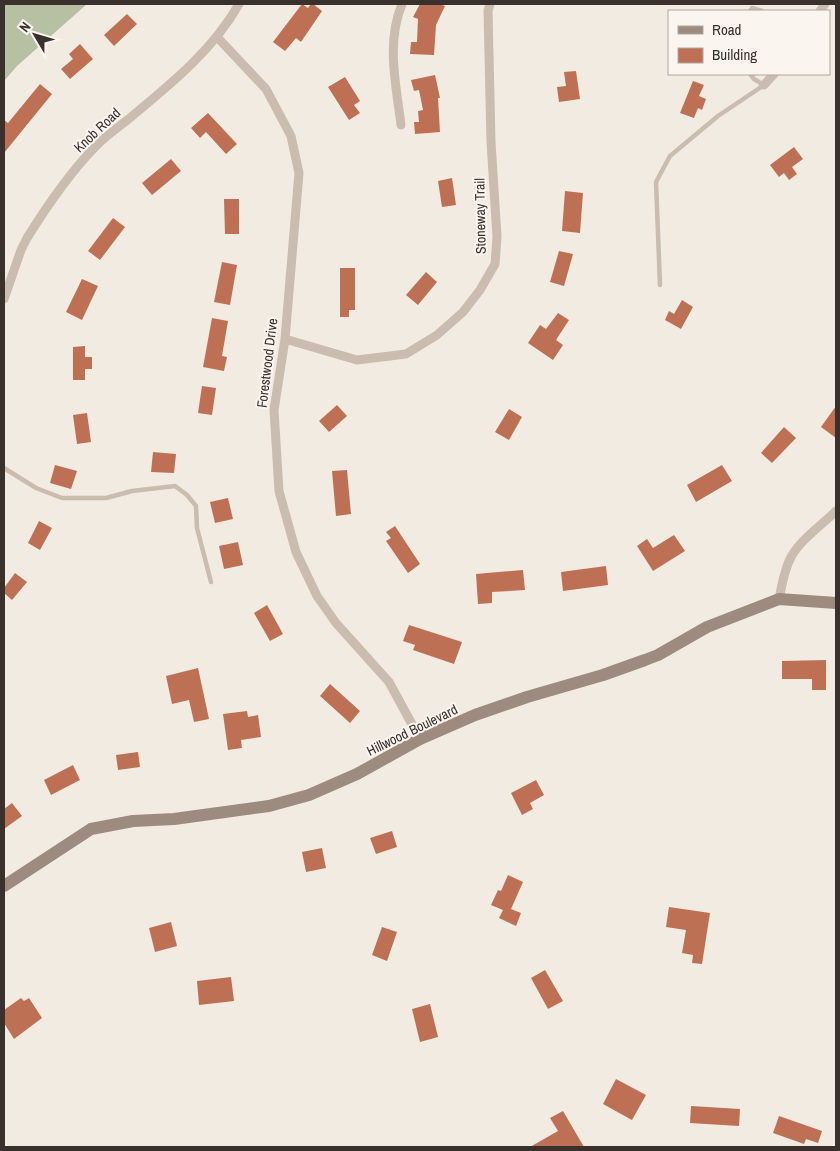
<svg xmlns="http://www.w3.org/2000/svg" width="840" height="1151" viewBox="0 0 840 1151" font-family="'Archivo Narrow',sans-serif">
	<rect width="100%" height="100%" fill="#f2ebe2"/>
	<path fill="#b6c1a3" d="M4 4H87L17 66 4 81Z"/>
	<path fill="#be7055" d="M302 4 308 8 311 4H313L322 11 301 42 296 38 285 51 273 42Z
		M420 4H440L445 6 436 25 434 55 410 54 411 42H417L418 19 413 17Z
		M127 14 137 24 114 46 104 35Z
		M80 44 93 59 70 79 61 69 73 59 69 54Z
		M576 71 580 99 559 102 557 87 566 86 564 72Z
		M435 75 440 98H438L440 132 415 134 414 122H419L418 111 423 110 419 90 414 91 411 80Z
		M345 77 360 101 354 105 360 113 349 120 328 87Z
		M693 81 704 85 699 96 706 99 702 110 698 108 694 118 680 113Z
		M40 84 52 94 4 153V120L8 123Z
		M208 113 237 144 226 154 206 132 200 138 191 128Z
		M794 147 803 159 792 167 797 174 789 180 784 173 779 177 770 165Z
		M171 159 181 171 152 195 142 183Z
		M452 178 456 205 442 207 438 181Z
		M565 191 583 193 580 233 562 231Z
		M224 199H239V234H225Z
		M113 218 125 227 100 260 88 251Z
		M559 251 573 254 564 286 550 282Z
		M222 262 237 265 230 305 214 302Z
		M340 268H355V310H349V317H340Z
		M426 272 437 282 418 305 406 295Z
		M82 279 98 286 82 320 66 312Z
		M682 300 693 307 681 329 665 320 669 311 674 314Z
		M558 313 569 320 556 340 563 345 553 360 528 343 540 325 546 329Z
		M212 318 228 321 222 356 227 357 224 371 203 367Z
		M85 346V357H92V369H85V380H73V347Z
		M202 386 216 388 212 415 198 413Z
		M337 405 347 416 329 432 319 421Z
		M836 406V438L821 427Z
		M509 409 522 417 509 440 495 432Z
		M87 413 91 442 77 444 73 415Z
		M784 427 796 438 772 463 761 453Z
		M153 452 176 454 174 473 151 472Z
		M55 465 77 471 71 489 50 483Z
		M722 465 732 481 696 502 687 485Z
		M347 470 351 514 336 516 332 471Z
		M228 498 233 519 215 523 210 502Z
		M39 521 52 528 40 550 28 543Z
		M395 526 420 564 408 573 386 541 391 538 386 532Z
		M674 535 685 551 653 571 637 546 647 539 653 548Z
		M238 542 243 565 224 569 219 546Z
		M606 566 608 585 563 591 561 572Z
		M523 570 525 590 492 592V603L478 604 476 574Z
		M15 573 27 582 12 600 4 593V588Z
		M267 605 283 634 270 641 254 613Z
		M409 625 462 642 454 664 413 650 415 645 403 641Z
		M826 660V690H812V679H782V661Z
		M198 668 209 719 194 722 189 700 172 704 166 676Z
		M330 684 360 711 350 723 320 696Z
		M247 711 248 717 258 715 261 737 241 740 242 748 228 750 223 714Z
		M138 752 140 767 118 770 116 755Z
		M73 765 80 780 51 795 44 780Z
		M536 780 544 795 530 803 533 809 522 815 511 793Z
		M12 803 22 816 4 829V809Z
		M392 831 397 847 376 854 370 838Z
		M322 848 326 868 306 872 302 852Z
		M508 875 523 882 511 909 521 913 516 926 499 918 503 910 491 905 498 890 501 891Z
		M669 907 710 913 702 964 692 963 693 955 682 953 686 930 666 927Z
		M171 922 177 946 155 952 149 928Z
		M382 927 397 932 387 961 372 955Z
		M545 970 563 1001 548 1009 531 978Z
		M231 977 234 1001 199 1005 197 981Z
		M21 998 24 1001 29 998 42 1018 14 1039 4 1023V1010Z
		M430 1004 438 1037 420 1042 412 1009Z
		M616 1079 646 1095 632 1120 603 1104Z
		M691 1106 740 1109 739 1126 690 1123Z
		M563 1111 584 1147H530L558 1131 550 1118Z
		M779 1116 822 1131 818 1143 806 1139 804 1144 773 1133Z"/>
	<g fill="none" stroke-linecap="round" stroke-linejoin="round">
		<path stroke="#cabcaf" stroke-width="4.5" d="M750 11 752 8 762 11
			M660 285 656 182 670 156 718 116 764 85 754 79 750 74
			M4 468 36 488 62 498H106L132 491 175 486 187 495 196 506 197 528 211 582"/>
		<path stroke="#cabcaf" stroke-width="9" d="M820 11 825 4
			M217 37 266 89 291 136 299 173 285 339 274 410 279 491 296 552 317 596 336 623 389 682 420 739
			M764 85 774 74
			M401 125C396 84 386 43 402 4
			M4 299 21 250 27 238C47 206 69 173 96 146 107 135 120 126 131 117 172 83 213 50 239 4
			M285 339 357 360 406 354 437 335 463 312 480 290 495 264 497 237 491 142 488 11 490 4
			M779 599C782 585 784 570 791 557 801 539 822 525 836 511"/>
		<path stroke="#9e8b80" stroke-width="12" d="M4 886 91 829 133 821 174 819 269 806 309 795 357 774 420 739 475 715 527 697 603 675 645 660 658 655 707 627 779 599 836 603"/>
	</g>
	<g text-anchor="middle" stroke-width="4" stroke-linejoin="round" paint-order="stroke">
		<g font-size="14" fill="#3a312c" stroke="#faf5ef">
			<text transform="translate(97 130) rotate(-43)" y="5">Knob Road</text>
			<text transform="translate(480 216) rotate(-91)" y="5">Stoneway Trail</text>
			<text transform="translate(267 363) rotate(-83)" y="5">Forestwood Drive</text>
			<text transform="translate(412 730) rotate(-26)" y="5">Hillwood Boulevard</text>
		</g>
	</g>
	<rect width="840" height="1151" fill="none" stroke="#3a312c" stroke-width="10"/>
	<rect x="668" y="10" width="162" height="65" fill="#faf5ef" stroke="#ada7a1"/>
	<rect x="678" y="26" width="25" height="8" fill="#9e8b80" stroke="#ada7a1"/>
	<text x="712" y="35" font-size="15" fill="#3a312c">Road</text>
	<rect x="678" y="48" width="25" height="15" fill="#be7055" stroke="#ada7a1"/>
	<text x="712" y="60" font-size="15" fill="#3a312c">Building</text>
	<g transform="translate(35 35) rotate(308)" stroke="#faf5ef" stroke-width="4" paint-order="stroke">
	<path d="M0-4L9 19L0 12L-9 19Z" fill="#3a312c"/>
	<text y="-8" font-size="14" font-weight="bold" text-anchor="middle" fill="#3a312c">N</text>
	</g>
</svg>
